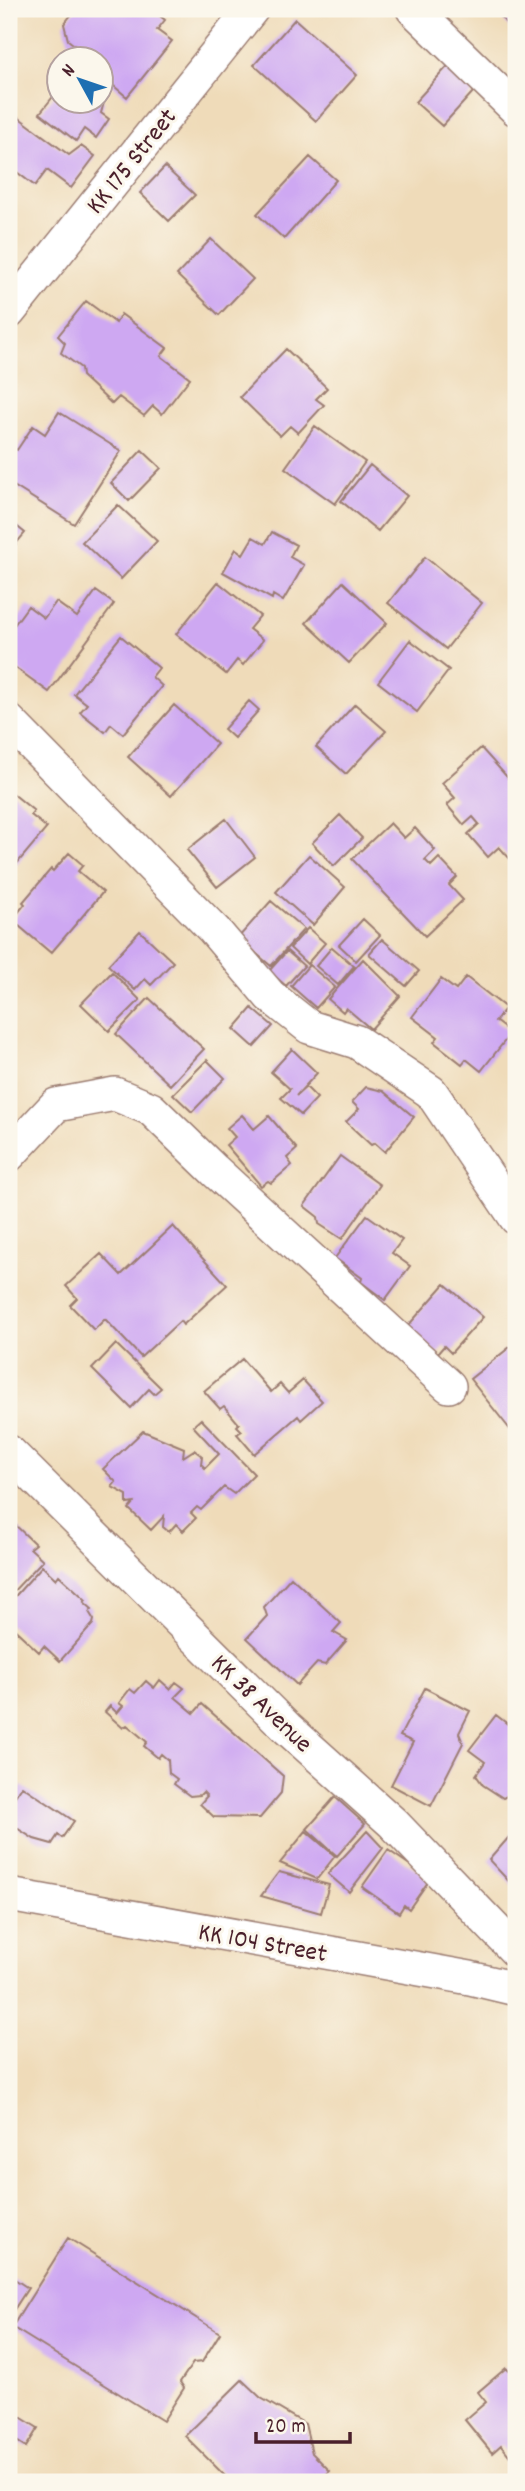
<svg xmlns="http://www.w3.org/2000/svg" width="525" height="2491" viewBox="0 0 525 2491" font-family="Dekko,sans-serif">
	<rect width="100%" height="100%" fill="#fbf7ec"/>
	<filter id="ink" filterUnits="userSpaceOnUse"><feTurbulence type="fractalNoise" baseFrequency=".0143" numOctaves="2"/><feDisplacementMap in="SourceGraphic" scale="14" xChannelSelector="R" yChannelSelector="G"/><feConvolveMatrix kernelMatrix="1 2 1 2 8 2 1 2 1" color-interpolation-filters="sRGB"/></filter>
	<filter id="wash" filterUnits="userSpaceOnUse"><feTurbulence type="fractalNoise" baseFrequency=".00686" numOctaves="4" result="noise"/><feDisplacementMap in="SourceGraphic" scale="28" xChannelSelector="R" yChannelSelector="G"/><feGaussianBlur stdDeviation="1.57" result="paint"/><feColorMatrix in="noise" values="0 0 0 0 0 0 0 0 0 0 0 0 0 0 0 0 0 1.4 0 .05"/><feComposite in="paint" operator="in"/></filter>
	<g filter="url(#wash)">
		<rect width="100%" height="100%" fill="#efdbb9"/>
		<g id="blocks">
			<path fill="#cea8f2" d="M76 9H151L165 20 157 30 172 41 127 97 109 82 111 74 102 67V60H93L68 40 64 24Z
				M510 9H516V35L501 17Z
				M295 19 357 75 316 121 254 65Z
				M457 56 484 80 442 126 415 102Z
				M60 88V102L102 100 104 102 101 113 109 119 96 138 84 129 76 141 40 113Z
				M18 117 69 155 81 146 95 156 71 188 47 170 35 186 9 166V130Z
				M310 157 336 180 284 239 257 214Z
				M165 167 195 195 169 221 140 193Z
				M211 239 253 279 219 315 177 275Z
				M86 301 116 323 121 314 167 348 161 356 190 378 162 414 153 406 144 416 119 397 112 404 82 376 81 368 61 353 65 343 58 336Z
				M286 349 327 388 316 399 324 405 298 433 290 426 280 436 240 397Z
				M59 412 121 451 74 524 9 483V445L17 450 33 426 45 434Z
				M315 426 365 462 335 504 285 468Z
				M142 450 161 468 129 501 111 483Z
				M370 465 407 496 378 531 341 501Z
				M118 505 157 541 121 579 82 542Z
				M9 520 25 533 9 552Z
				M272 532 296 545 290 557 304 565 283 601 273 595 272 599 223 572 236 549 243 554 253 537 265 544Z
				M425 557 482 603 446 649 388 603Z
				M218 582 260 616 249 629 263 640 243 665 237 660 226 674 176 634Z
				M343 582 387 623 349 663 306 623Z
				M96 591 114 604 49 692 9 663V632L28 606 44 618 56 602 77 617Z
				M121 636 159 668 152 677 162 686 123 734 111 724 105 732 80 712 87 704 74 694Z
				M410 640 449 670 417 712 378 682Z
				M249 701 259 710 234 738 224 729Z
				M355 704 386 731 346 774 316 747Z
				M174 705 217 744 171 796 128 757Z
				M481 748 516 787V858L512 861 499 847 488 857 468 834 479 824 473 817 464 825 447 805 455 798 442 783Z
				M11 792 34 811 31 815 47 828 9 873V795Z
				M340 815 362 838 334 866 312 843Z
				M226 819 255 857 217 887 187 850Z
				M390 823 404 838 415 828 435 850 425 860 431 866 439 858 457 877 449 885 463 900 425 936 352 859Z
				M69 853 83 865 78 871 103 892 51 953 12 920 25 904 23 902 51 869 53 871Z
				M309 855 345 887 313 925 276 892Z
				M271 901 304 929 271 966 238 938Z
				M363 919 380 935 356 961 339 945Z
				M308 928 325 943 307 964 290 948Z
				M140 931 173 962 151 985 145 979 135 990 108 965Z
				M382 939 419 971 406 986 369 954Z
				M332 947 354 966 338 985 316 966Z
				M287 951 304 966 286 986 269 971Z
				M363 959 400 996 371 1029 346 1008 343 1012 328 999Z
				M309 965 335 987 316 1008 291 986Z
				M112 972 140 1000 109 1031 81 1004Z
				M466 977 506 1008 495 1021 511 1033 481 1071 466 1059 462 1064 434 1042 438 1037 412 1017 441 979 456 990Z
				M149 998 204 1049 170 1085 116 1034Z
				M252 1008 273 1026 254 1047 234 1029Z
				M292 1049 317 1073 296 1096 306 1087 317 1098 301 1115 281 1098 290 1089 271 1072Z
				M207 1060 225 1078 192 1112 173 1094Z
				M366 1087 383 1091 414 1117 385 1152 375 1143 371 1145 346 1122 359 1109 352 1102Z
				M242 1115 254 1129 269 1116 297 1149 287 1158 292 1165 271 1183 268 1181 261 1186 226 1145 235 1137 227 1128Z
				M340 1156 380 1185 342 1239 319 1224 318 1217 304 1206Z
				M367 1215 402 1240 392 1253 410 1266 385 1300 361 1282 362 1278 335 1258Z
				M173 1226 227 1285 183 1325 180 1321 141 1357 105 1319 94 1330 70 1305 77 1298 66 1286 101 1254 121 1275Z
				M445 1284 483 1317 451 1353 444 1346 437 1354 406 1328Z
				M515 1343 516 1346V1437L470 1379Z
				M116 1344 161 1388 154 1394 149 1389 131 1408 92 1369Z
				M242 1359 271 1392 280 1384 288 1393 303 1380 322 1401 301 1420 298 1416 254 1454 237 1434 242 1431 237 1426 239 1424 224 1406 220 1409 204 1391Z
				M201 1419 254 1474 234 1494 224 1487 201 1510 197 1507 191 1513 196 1518 183 1531 176 1524 169 1532 163 1527 164 1516 151 1530 129 1509 134 1503 127 1504V1495L112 1487 116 1482 103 1469 143 1431 184 1448 183 1457 194 1450 202 1456 201 1464 205 1468 219 1454 193 1426Z
				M9 1519 35 1544 30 1548 43 1560 9 1596Z
				M42 1566 56 1579 59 1575 86 1600 84 1602 92 1609 89 1612 94 1620 93 1624 60 1661 44 1646 39 1652 9 1624V1603Z
				M291 1577 341 1623 333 1632 347 1640 325 1665 317 1663 297 1685 247 1638 267 1616 264 1607Z
				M160 1680 170 1689 176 1682 184 1688 175 1697 194 1713 202 1704 283 1776 281 1793 260 1818 214 1817 200 1804 207 1796 203 1792 200 1795 190 1796 174 1784 177 1779 169 1773 168 1760 161 1754 158 1758 144 1746 147 1742 127 1725 123 1728 105 1712 110 1706 117 1713 123 1706 119 1703 130 1689 135 1693 146 1681 154 1688Z
				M425 1688 470 1711 459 1733 463 1743 431 1806 391 1785 413 1742 400 1736Z
				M496 1715 509 1725 513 1720 516 1723V1801L509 1795 503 1798 483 1785 476 1775 485 1762 469 1750Z
				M22 1786 74 1821 62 1838 58 1835 52 1844 34 1839 9 1823V1805Z
				M335 1797 365 1824 337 1856 307 1829Z
				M516 1829V1889L489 1860Z
				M306 1831 335 1856 317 1879 280 1863Z
				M367 1831 383 1848 349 1892 328 1874Z
				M388 1850 430 1879 409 1909 404 1905 399 1913 362 1887Z
				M279 1872 329 1885 321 1913 261 1896Z
				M68 2238 220 2333 202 2362 193 2363 180 2382 184 2388 163 2421 12 2327Z
				M13 2278 28 2288 13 2311 9 2308V2284Z
				M506 2368 516 2377V2464L501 2445 492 2453 465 2420 486 2402 478 2392Z
				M242 2380 261 2398 305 2424 312 2453 330 2471 318 2482H231L185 2436Z
				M17 2415 38 2428 26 2447 9 2436V2428Z"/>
		</g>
	</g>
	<g filter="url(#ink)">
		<use href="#blocks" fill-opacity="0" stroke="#9c7d72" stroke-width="2"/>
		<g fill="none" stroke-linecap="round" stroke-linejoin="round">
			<defs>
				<path id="minor" d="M413 9 516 109
					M9 312 252 9
					M9 721 214 930 270 996 309 1027 357 1042 431 1092 516 1218
					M9 1155 56 1105 115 1094 151 1109 214 1170 449 1386
					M9 1452 287 1728 393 1823 516 1951
					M9 1895 470 1978 516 1989"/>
			</defs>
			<use href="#minor" stroke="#9c7d72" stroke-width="36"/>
			<use href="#minor" stroke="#fff" stroke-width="33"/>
		</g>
	</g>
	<g text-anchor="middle" stroke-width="6" stroke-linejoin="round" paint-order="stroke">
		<g font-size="26" fill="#4a1f2b" stroke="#fbf7ec">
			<text transform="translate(130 160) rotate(-51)" y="9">KK 175 Street</text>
			<text transform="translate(263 1702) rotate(44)" y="9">KK 38 Avenue</text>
			<text transform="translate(263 1941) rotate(10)" y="9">KK 104 Street</text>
		</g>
	</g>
	<rect width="525" height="2491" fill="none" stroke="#fbf7ec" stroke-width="35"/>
	<g transform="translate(80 80) rotate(310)"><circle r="33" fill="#fbf7ec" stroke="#b4a19f" stroke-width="2"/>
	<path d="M0-5L12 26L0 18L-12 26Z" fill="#1f6fb2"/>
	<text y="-10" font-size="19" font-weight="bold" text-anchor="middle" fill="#4a1f2b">N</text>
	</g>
	<path d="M256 2432v10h94v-10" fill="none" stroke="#4a1f2b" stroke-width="3.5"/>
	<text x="266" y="2432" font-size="21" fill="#4a1f2b" stroke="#fbf7ec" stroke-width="5" paint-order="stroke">20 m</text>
</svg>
